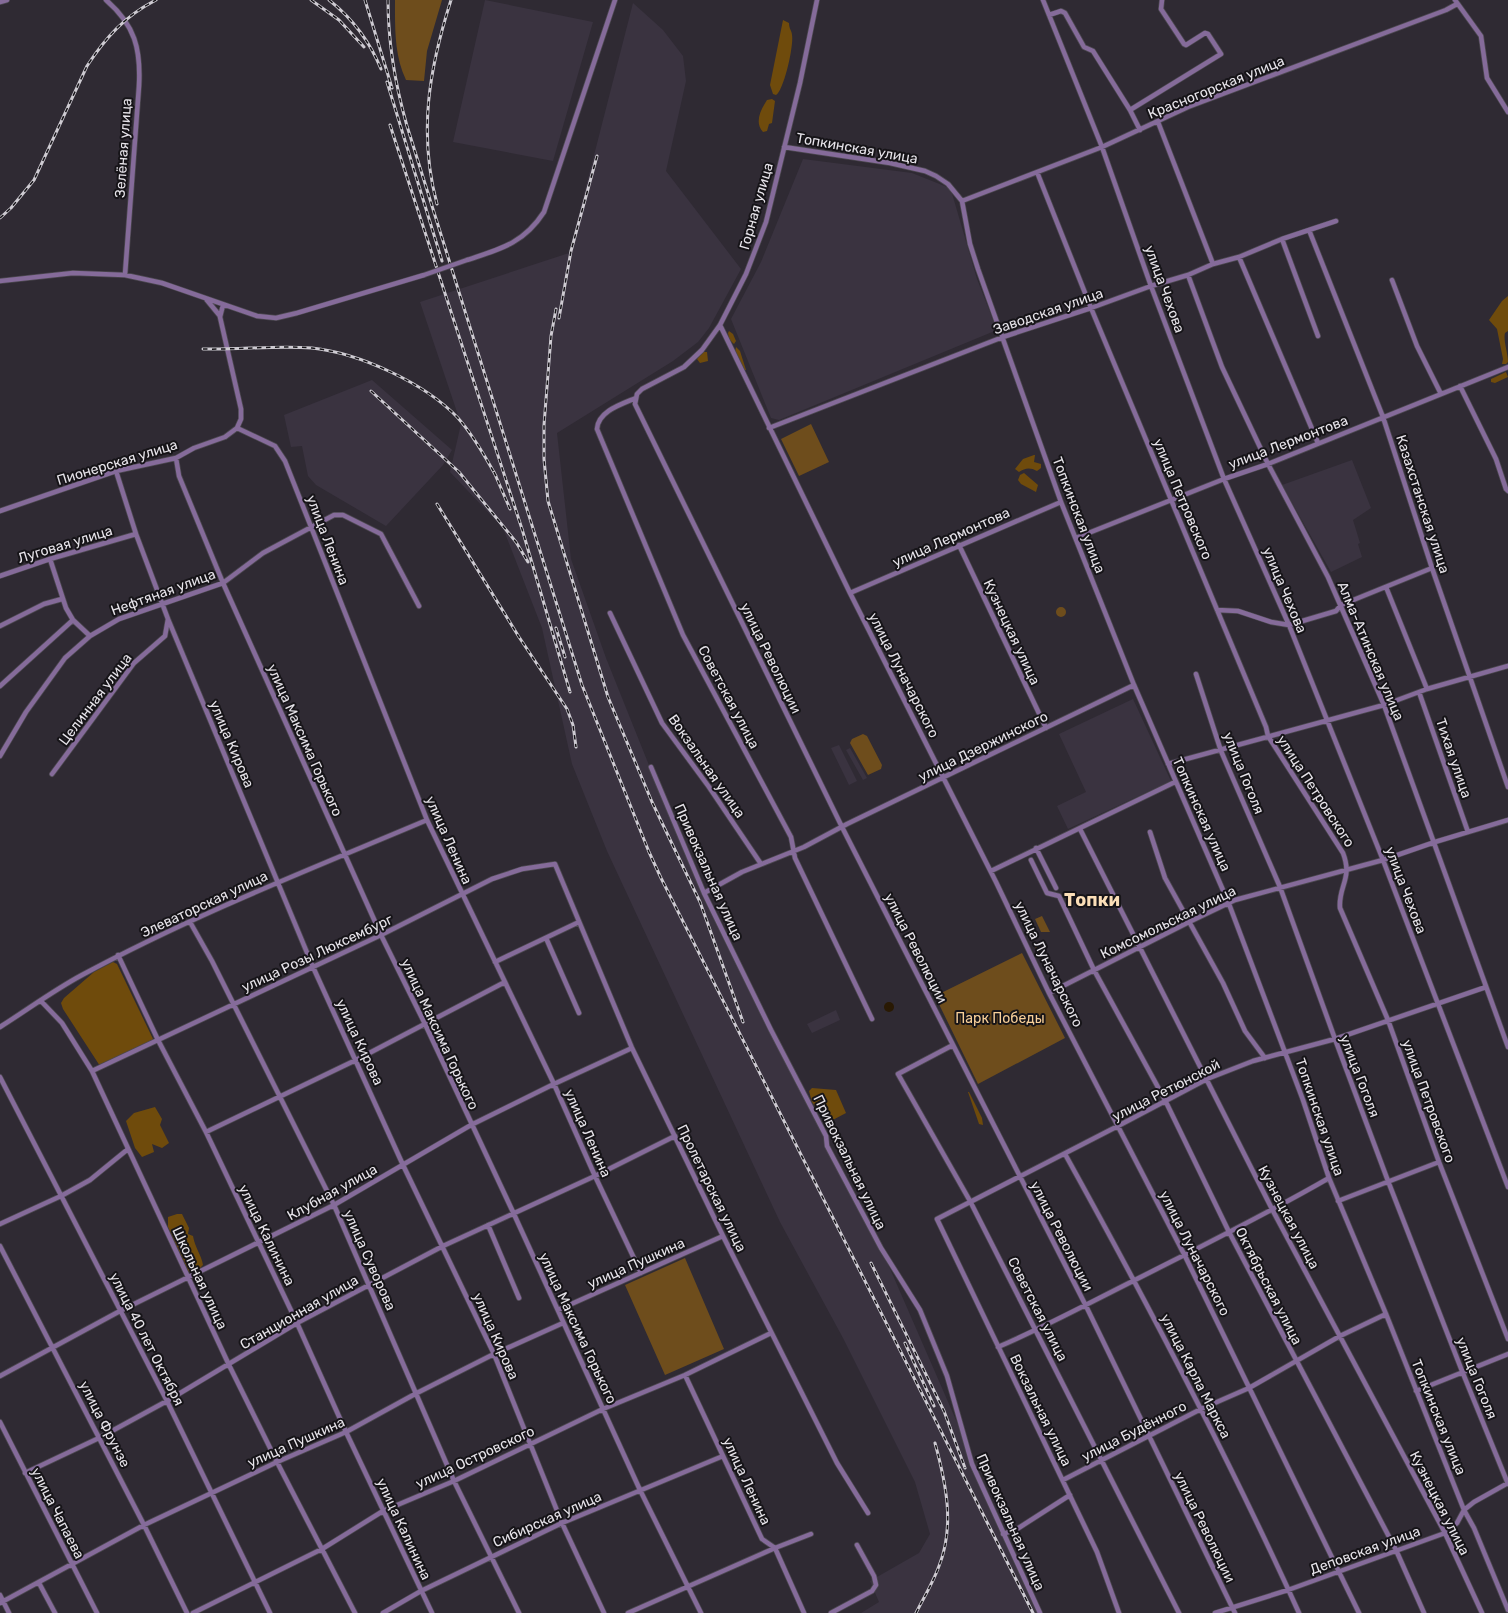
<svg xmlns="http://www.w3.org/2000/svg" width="1508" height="1613" viewBox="0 0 1508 1613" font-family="Rubik,sans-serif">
	<rect width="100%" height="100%" fill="#2f2a33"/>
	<path fill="#3a3340" d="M485 0 593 22 553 161 453 142Z
		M633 3 663 30 683 56 686 81 666 171 741 269 709 328 698 342 673 361 557 433 571 559 606 658 685 855 881 1248 1040 1613H861L879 1602 870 1581 919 1553 930 1534 915 1482 843 1338 780 1222 607 851 572 764 542 628 503 528 450 472 461 424 420 302 569 253Z
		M803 159 912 173 947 187 951 190 977 279 997 330 779 420 771 418 731 319 761 262Z
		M372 380 452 450 443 465 386 526 316 485 308 476 302 446 291 447 284 415Z
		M1352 460 1371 508 1353 520 1360 543 1358 544 1362 557 1331 572 1282 485Z
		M1133 699 1171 781 1068 829 1057 806 1086 792 1059 734Z
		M839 745 857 781 849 785 831 748Z
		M850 748 867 778 863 780 846 750Z
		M836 1010 840 1020 812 1033 807 1024Z"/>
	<path fill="#6e4d1c" d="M395 0H442L427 51 424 81 406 80C394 55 395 27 395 0Z
		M811 424 829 462 799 476 781 439Z
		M1056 612a5 5 0 1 1 10 0a5 5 0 1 1-10 0Z
		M863 734 867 736 882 765 881 769 868 775 850 743 852 739Z
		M1042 916 1050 932H1041L1035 919Z
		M1038 945 1043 947 1047 956 1041 959 1035 947Z
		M1022 953 1065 1038 978 1084 935 996Z
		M685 1258 724 1349 665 1375 625 1285Z"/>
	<path fill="#6f4b0c" d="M783 20 789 23C789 29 792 31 792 35 794 45 784 90 776 95L773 94 770 85Z
		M772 99 775 101 772 123 769 124 767 131 763 132C754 123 761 109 767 100Z
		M1508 296V331L1505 333C1503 340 1508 353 1508 362L1506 364H1502L1503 359 1497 329 1489 320 1502 301Z
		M729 331 733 334 736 341 734 344 729 339 728 333Z
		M736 347 740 351 746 370H744L735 352Z
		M703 352H707L708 361 700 363 697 359Z
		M1506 372 1508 377 1495 383 1491 382V379Z
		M1034 455H1035L1034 462 1041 464V468L1037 471C1030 467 1025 468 1019 472L1015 469 1023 459Z
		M1024 473 1038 485 1036 492 1021 484 1018 480 1020 475Z
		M113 962 117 964 154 1041 100 1066 63 1009 61 1003 64 998 94 972Z
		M812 1088 836 1090 846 1113 827 1123 812 1102 809 1091Z
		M968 1092H969L982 1118 983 1125 979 1124Z
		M155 1107 162 1119 160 1125 169 1143 162 1148 152 1144 154 1152 142 1157 135 1148 126 1121 134 1113Z
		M177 1214H182L189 1228 188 1234 193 1236C195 1248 201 1254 203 1265L197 1271 189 1272 168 1227V1217Z"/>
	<path fill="#291903" d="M884 1007a5 5 0 1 1 10 0a5 5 0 1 1-10 0Z"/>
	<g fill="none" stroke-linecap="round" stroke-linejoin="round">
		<defs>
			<path id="minor" d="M106 0C135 25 141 49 139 86L125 275
				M817 0 800 83 766 222 746 274 720 325 702 350 684 367 642 389 637 394 635 404 842 827 1086 1306 1235 1613
				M1043 0 1102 147 1151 286 1224 479 1289 625 1383 860 1508 1187
				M1455 0 1481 36 1487 78 1508 112
				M0 2 7 0
				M1049 15 1061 11 1065 13 1084 47 1093 51 1130 110
				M1158 122 1213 264
				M1140 130 1130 110 1221 54 1208 34 1205 33 1186 45 1184 44 1161 9 1162 0
				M784 147 890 163 925 171 936 176 948 184 962 201 970 244 978 269 1061 502 1134 685 1229 904 1303 1100 1329 1178 1386 1314 1464 1510 1474 1528 1508 1610
				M1037 172 1091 308 1266 727 1268 736 1343 853C1353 879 1338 886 1340 908L1388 1020 1439 1162 1508 1339
				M962 201 1102 147 1188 107 1446 10 1457 4
				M1309 230 1383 417 1432 568 1508 787
				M1282 239 1318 336
				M1239 257 1318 443
				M467 260C501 249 524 243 544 212L615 0
				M1188 275 1222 367 1268 464 1328 577 1384 705 1508 1047
				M1392 280 1417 346 1441 394
				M0 281 73 273 125 275 162 283 257 316 276 318 297 313 424 275
				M206 299 220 316
				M720 325 850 593 996 882 1049 993 1185 1256 1359 1613
				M1460 386 1496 459 1506 489 1508 491
				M636 398C622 404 598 411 597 429L683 635 791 837 795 858 872 1019
				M237 428 275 446 285 461 427 820 554 1084 595 1176 641 1273
				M769 428 1003 337 1091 308 1151 286 1188 275 1213 264 1239 257 1282 239 1336 221
				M176 458 179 476 223 583 381 935 425 1024 513 1212 640 1490 701 1613
				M116 471 136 534 168 619 313 967 403 1165 494 1354 562 1523 604 1613
				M0 511 116 471 176 458 194 448 225 437 237 428 241 419V409L220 317 223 305
				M1076 538 1224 479 1268 464 1508 367
				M959 545 1046 728
				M50 559 66 608 73 620 90 636
				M0 576 50 559 136 534
				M1386 587 1427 689
				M850 593 1061 502
				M1217 610 1238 611 1271 622 1289 625 1336 611 1341 605 1432 568
				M610 613 662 723 709 787 761 864
				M0 626 44 604 62 599
				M1196 674 1221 751 1280 887 1335 1039 1388 1181 1462 1371 1508 1484
				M0 686 73 620
				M1419 692 1468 832
				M0 756 26 712 65 658 90 636 119 619 223 583 263 553 334 515H343L381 534 419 606
				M1168 764 1384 705 1427 689 1508 666
				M651 767 704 893 771 1030 826 1136 827 1146 881 1248 920 1310 947 1376 972 1464 1040 1613
				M52 774 134 663 165 636 168 619
				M1080 829 1273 1211 1445 1533 1482 1613
				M1150 832 1165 878 1223 983 1245 1031 1265 1058
				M1036 848 1056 888
				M1031 860 1047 893 1059 896 1094 970 1165 1100 1229 1232 1396 1550 1424 1613
				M991 871 1175 782
				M704 893 742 872 804 847 847 824 1134 685
				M190 922 212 961 334 1205 454 1481 519 1613
				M546 938 579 1013
				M118 955 158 1040 206 1132 297 1323 346 1432 432 1613
				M495 962 579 922
				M1049 993 1189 922 1235 900 1383 860 1435 842 1508 820
				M41 1001 62 1023 92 1071 229 1365 277 1462 355 1613
				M0 1027C27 1010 54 990 82 975 193 915 311 869 427 820
				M953 1045 898 1074 970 1201 1179 1613
				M92 1071 381 935 492 879 522 869 555 864 632 1048 723 1236 837 1463 868 1513
				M0 1077 167 1401 270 1613
				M206 1132 356 1060 505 982
				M1065 1154C1148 1304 1228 1456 1299 1613
				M1338 1201 1439 1162
				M0 1224 61 1196 90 1180 128 1149
				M488 1225 519 1298
				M0 1246 144 1525 187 1613
				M558 1310 723 1236
				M998 1347C1045 1327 1089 1303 1135 1280 1200 1247 1265 1215 1329 1178
				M685 1375 762 1539 775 1548 804 1613
				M0 1376 120 1311 334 1205 471 1125 554 1084 632 1048
				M1416 1391 1508 1354
				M0 1422 97 1613
				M25 1473 99 1438 167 1401 297 1323 443 1246 595 1176 675 1136
				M1063 1480 1201 1409 1249 1388 1340 1336 1386 1314
				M1003 1534 1017 1529 1070 1495
				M39 1583 55 1613
				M0 1595 9 1613
				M0 1603 144 1525 277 1462 346 1432 415 1394 494 1354 563 1323
				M193 1613 322 1549 383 1511 454 1481 603 1409 685 1375 771 1333
				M383 1613 421 1591 562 1523 723 1456
				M628 1613 775 1548 811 1534
				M831 1613 872 1591 876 1585 874 1576 857 1545
				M1119 1613 1097 1552 937 1219 1118 1126 1207 1079 1253 1061 1335 1039 1486 987
				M1215 1613 1288 1590 1445 1533 1457 1523 1464 1510 1474 1502 1508 1483"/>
		</defs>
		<use href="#minor" stroke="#4c4850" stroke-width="6"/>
		<use href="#minor" stroke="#856b9a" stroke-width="4.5"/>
		<defs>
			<path id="rail" d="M311 0 339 20 364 47
				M329 0C352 18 370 42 381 69
				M365 0 392 88
				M388 0C388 43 395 84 407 126L582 685 649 852 661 878 1033 1613
				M387 82 442 261
				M390 125 522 529 570 692
				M437 204C418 133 429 69 451 0
				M0 218 11 208 34 180 87 66C106 37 125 16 156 0
				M556 309 551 336 544 425V459L548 501 608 697 652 802 700 902 743 1022
				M559 318 571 251 597 156
				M203 349C239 350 276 345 312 348 359 353 425 383 458 418 473 435 485 456 496 476
				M371 391 459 472 516 542 528 562
				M494 472 510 509
				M437 504 519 637 567 709 573 725 576 747
				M556 628 565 657
				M871 1263 944 1411 965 1468
				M905 1343 934 1406
				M916 1613C924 1597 933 1583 939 1566 955 1526 946 1483 935 1443"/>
		</defs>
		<use href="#rail" stroke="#cecbd2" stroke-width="3"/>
		<use href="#rail" stroke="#161418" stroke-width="1.5" stroke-dasharray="4.5" stroke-linecap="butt"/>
		<defs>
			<path id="minor-bridge" d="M424 275 467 260"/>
		</defs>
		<use href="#minor-bridge" stroke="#4c4850" stroke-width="6" stroke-linecap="butt"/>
		<use href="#minor-bridge" stroke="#856b9a" stroke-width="4.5"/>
	</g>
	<g text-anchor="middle" stroke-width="4" stroke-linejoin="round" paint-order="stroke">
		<g font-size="14" fill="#e7e4ea" stroke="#161418">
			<text transform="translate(1216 87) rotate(-22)" y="5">Красногорская улица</text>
			<text transform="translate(123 148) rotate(-86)" y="5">Зелёная улица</text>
			<text transform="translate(857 148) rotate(10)" y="5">Топкинская улица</text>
			<text transform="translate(756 206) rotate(-74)" y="5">Горная улица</text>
			<text transform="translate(1165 289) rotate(70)" y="5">улица Чехова</text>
			<text transform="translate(1048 311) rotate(-19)" y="5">Заводская улица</text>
			<text transform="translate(1288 442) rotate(-21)" y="5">улица Лермонтова</text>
			<text transform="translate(117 462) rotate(-17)" y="5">Пионерская улица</text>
			<text transform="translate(1183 499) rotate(67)" y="5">улица Петровского</text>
			<text transform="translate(1423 504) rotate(72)" y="5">Казахстанская улица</text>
			<text transform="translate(1079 515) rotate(69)" y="5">Топкинская улица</text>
			<text transform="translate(951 537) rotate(-24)" y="5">улица Лермонтова</text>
			<text transform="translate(328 540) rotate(69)" y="5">улица Ленина</text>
			<text transform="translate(65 544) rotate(-17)" y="5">Луговая улица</text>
			<text transform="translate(1285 590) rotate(67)" y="5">улица Чехова</text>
			<text transform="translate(163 592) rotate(-20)" y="5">Нефтяная улица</text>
			<text transform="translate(1012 632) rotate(65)" y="5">Кузнецкая улица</text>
			<text transform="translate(1371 651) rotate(67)" y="5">Алма-Атинская улица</text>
			<text transform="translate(771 658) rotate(64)" y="5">улица Революции</text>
			<text transform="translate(904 675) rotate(63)" y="5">улица Луначарского</text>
			<text transform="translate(729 697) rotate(62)" y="5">Советская улица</text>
			<text transform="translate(95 699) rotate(-53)" y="5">Целинная улица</text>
			<text transform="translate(305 740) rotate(66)" y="5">улица Максима Горького</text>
			<text transform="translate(232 744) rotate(67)" y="5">улица Кирова</text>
			<text transform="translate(983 746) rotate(-26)" y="5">улица Дзержинского</text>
			<text transform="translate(1454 758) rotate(71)" y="5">Тихая улица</text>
			<text transform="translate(707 766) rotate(55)" y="5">Вокзальная улица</text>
			<text transform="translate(1244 773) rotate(68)" y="5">улица Гоголя</text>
			<text transform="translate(1316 791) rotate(57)" y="5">улица Петровского</text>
			<text transform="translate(1202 814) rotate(66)" y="5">Топкинская улица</text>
			<text transform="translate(449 840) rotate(66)" y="5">улица Ленина</text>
			<text transform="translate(709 872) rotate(66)" y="5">Привокзальная улица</text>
			<text transform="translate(1406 890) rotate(69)" y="5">улица Чехова</text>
			<text transform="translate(204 904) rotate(-25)" y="5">Элеваторская улица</text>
			<text transform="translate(1168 922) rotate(-26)" y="5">Комсомольская улица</text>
			<text transform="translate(916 948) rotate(63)" y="5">улица Революции</text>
			<text transform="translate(317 953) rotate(-25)" y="5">улица Розы Люксембург</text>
			<text transform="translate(1049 964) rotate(64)" y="5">улица Луначарского</text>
			<text transform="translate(440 1034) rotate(65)" y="5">улица Максима Горького</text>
			<text transform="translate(360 1042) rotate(65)" y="5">улица Кирова</text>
			<text transform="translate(1360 1076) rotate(69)" y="5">улица Гоголя</text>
			<text transform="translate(1166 1090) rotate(-27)" y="5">улица Ретюнской</text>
			<text transform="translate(1429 1101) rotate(70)" y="5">улица Петровского</text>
			<text transform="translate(1320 1117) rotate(71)" y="5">Топкинская улица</text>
			<text transform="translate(588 1133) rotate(66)" y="5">улица Ленина</text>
			<text transform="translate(850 1162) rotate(64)" y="5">Привокзальная улица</text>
			<text transform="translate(712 1188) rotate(64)" y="5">Пролетарская улица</text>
			<text transform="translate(332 1192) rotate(-29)" y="5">Клубная улица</text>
			<text transform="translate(1289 1217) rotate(62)" y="5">Кузнецкая улица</text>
			<text transform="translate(267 1235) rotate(64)" y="5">улица Калинина</text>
			<text transform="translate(1062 1236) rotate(63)" y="5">улица Революции</text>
			<text transform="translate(1195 1253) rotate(63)" y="5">улица Луначарского</text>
			<text transform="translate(370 1260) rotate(66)" y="5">улица Суворова</text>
			<text transform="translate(636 1263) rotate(-24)" y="5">улица Пушкина</text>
			<text transform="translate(200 1278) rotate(65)" y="5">Школьная улица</text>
			<text transform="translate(1269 1286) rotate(63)" y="5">Октябрьская улица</text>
			<text transform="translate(1038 1309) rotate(63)" y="5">Советская улица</text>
			<text transform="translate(299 1312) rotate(-30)" y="5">Станционная улица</text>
			<text transform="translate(578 1328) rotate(65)" y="5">улица Максима Горького</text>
			<text transform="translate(496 1336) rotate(66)" y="5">улица Кирова</text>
			<text transform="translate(147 1339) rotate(63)" y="5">улица 40 лет Октября</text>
			<text transform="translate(1196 1376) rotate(63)" y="5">улица Карла Маркса</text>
			<text transform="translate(1477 1378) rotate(68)" y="5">улица Гоголя</text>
			<text transform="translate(1041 1410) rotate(64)" y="5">Вокзальная улица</text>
			<text transform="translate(1439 1417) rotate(68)" y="5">Топкинская улица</text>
			<text transform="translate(105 1424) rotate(63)" y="5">улица Фрунзе</text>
			<text transform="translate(1134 1431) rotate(-27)" y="5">улица Будённого</text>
			<text transform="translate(296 1442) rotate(-24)" y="5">улица Пушкина</text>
			<text transform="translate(475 1457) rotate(-25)" y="5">улица Островского</text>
			<text transform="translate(747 1481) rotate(65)" y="5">улица Ленина</text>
			<text transform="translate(1440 1503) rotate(63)" y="5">Кузнецкая улица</text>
			<text transform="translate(58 1513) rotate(63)" y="5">улица Чапаева</text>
			<text transform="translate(547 1519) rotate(-24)" y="5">Сибирская улица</text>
			<text transform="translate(1011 1522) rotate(66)" y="5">Привокзальная улица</text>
			<text transform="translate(1205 1527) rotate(64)" y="5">улица Революции</text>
			<text transform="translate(404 1529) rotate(65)" y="5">улица Калинина</text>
			<text transform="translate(1365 1550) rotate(-20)" y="5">Деповская улица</text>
		</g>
		<g font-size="14" fill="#f9d099" stroke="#161418">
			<text x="1000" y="1023">Парк Победы</text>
		</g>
		<g font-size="18" font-weight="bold" fill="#fbdeb7" stroke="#161418">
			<text x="1092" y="906">Топки</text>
		</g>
	</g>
</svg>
